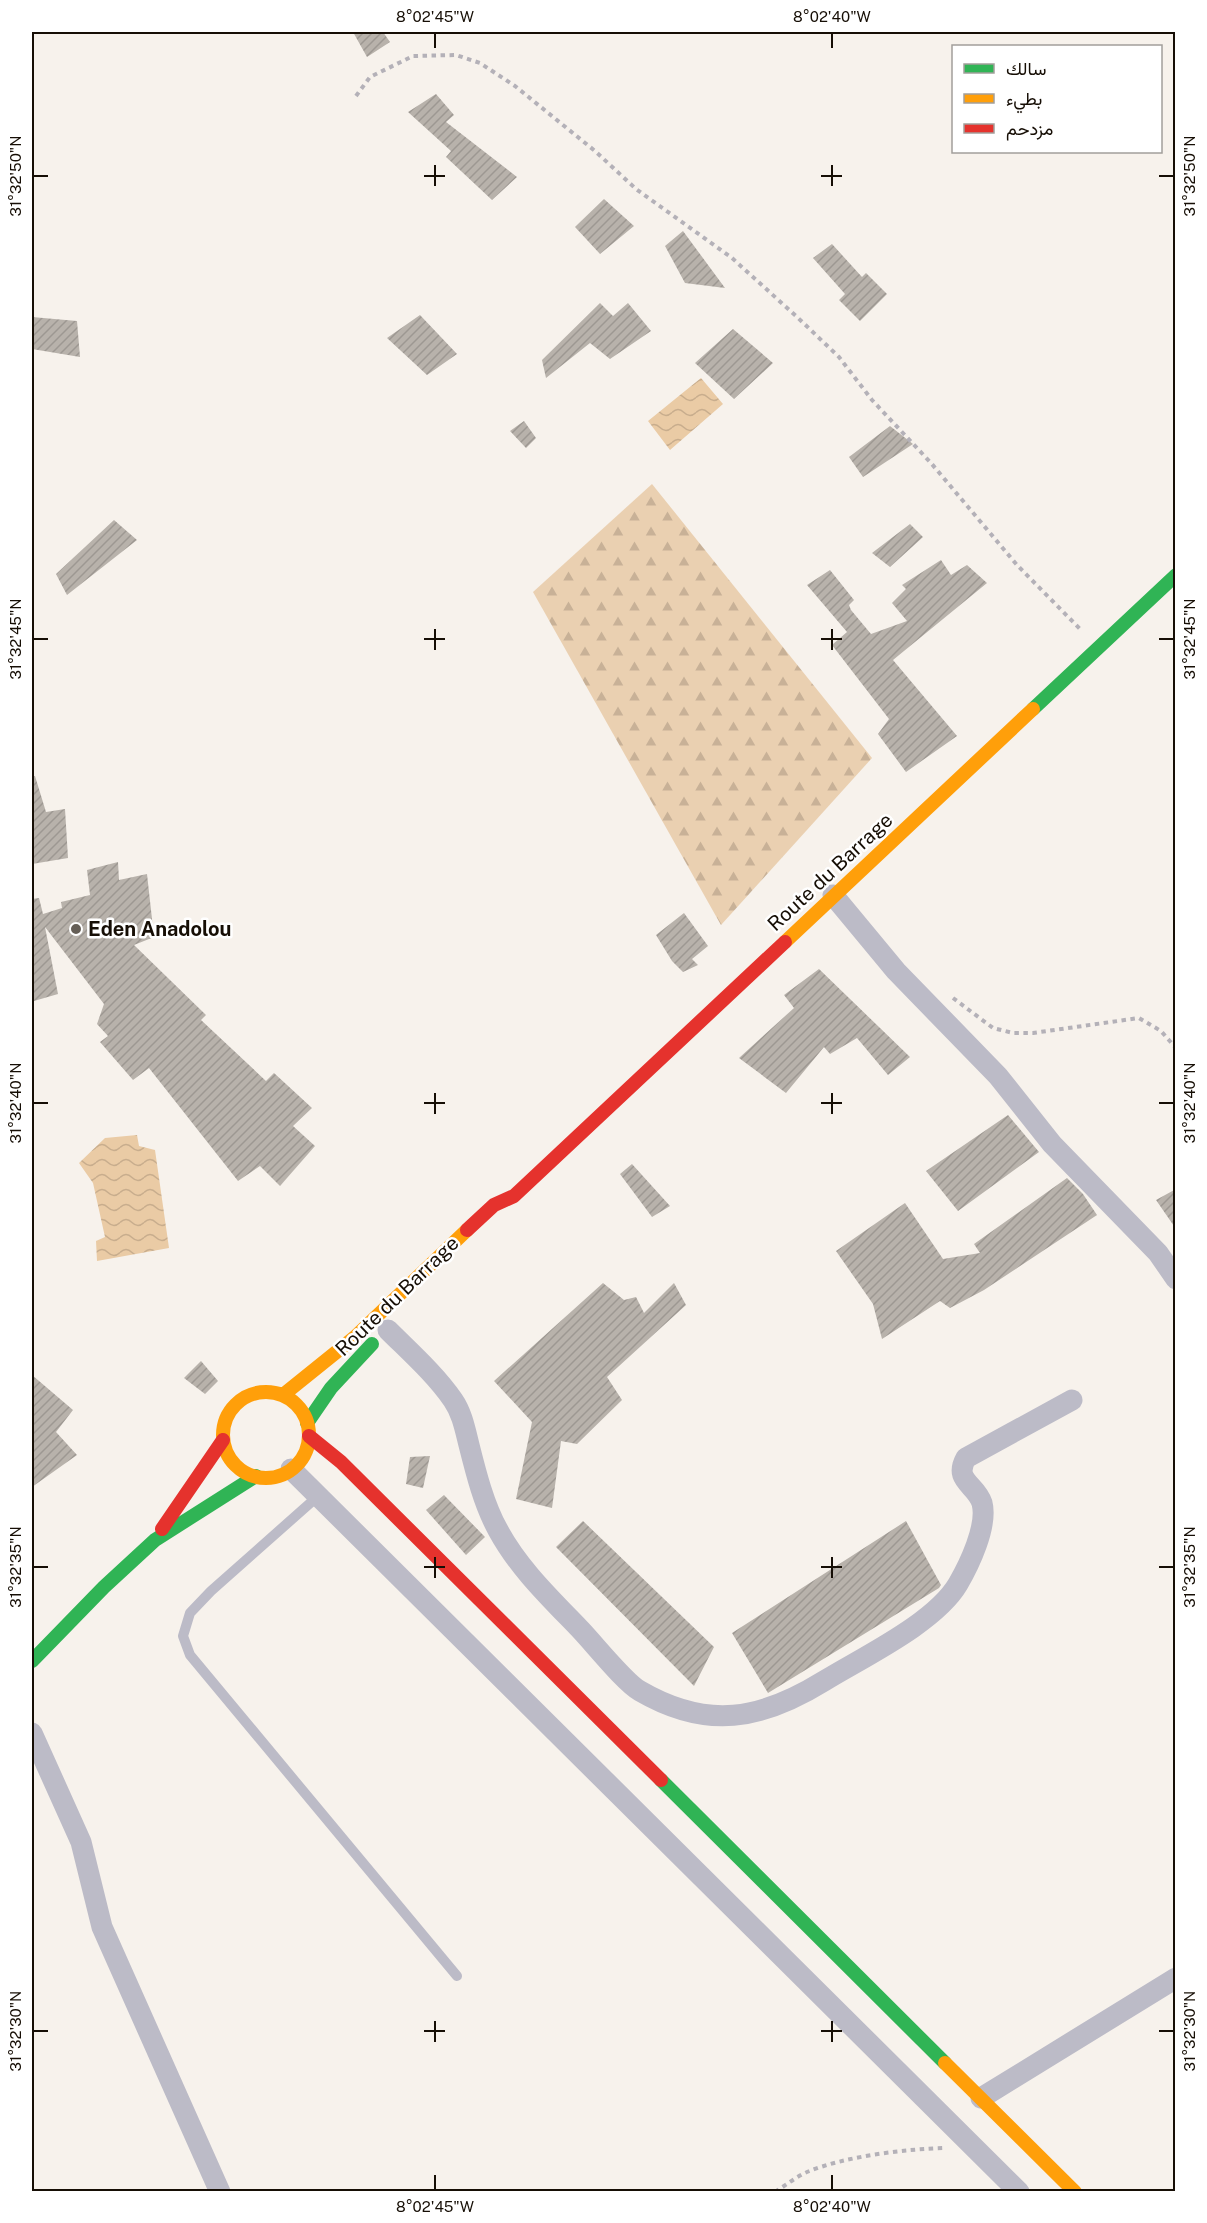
<svg xmlns="http://www.w3.org/2000/svg" width="1207" height="2223" viewBox="0 0 1207 2223" font-family="'Public Sans',Vazirmatn,sans-serif">
	<defs>
		<pattern id="forest-firs" width="22" height="20" patternUnits="userSpaceOnUse" patternTransform="scale(1.5)"><rect width="22" height="20" fill="#ead0b1"/><path d="M5 1l3.5 6h-7zM16 11l3.5 6h-7z" fill="#c8b197"/></pattern>
		<pattern id="water-waves" width="16" height="10" patternUnits="userSpaceOnUse" patternTransform="scale(1.5)"><rect width="16" height="10" fill="#eacba5"/><path d="M0 5q4-4 8 0t8 0" fill="none" stroke="#c8ad8d"/></pattern>
		<pattern id="building-hatch" width="6" height="6" patternUnits="userSpaceOnUse" patternTransform="scale(1.5)"><rect width="6" height="6" fill="#b8b2ab"/><path d="M-1 1l2-2M0 6l6-6M5 7l2-2" fill="none" stroke="#9d9892"/></pattern>
	</defs>
	<rect width="100%" height="100%" fill="#f7f2ec"/>
	<path fill="url(#forest-firs)" d="M652 484 872 758 721 925 533 592Z"/>
	<path fill="url(#water-waves)" d="M701 378 723 404 670 450 648 421Z
		M137 1135 139 1146 155 1150 169 1248 97 1261 96 1241 105 1237 93 1183 79 1163 105 1138Z"/>
	<path fill="url(#building-hatch)" d="M353 32H383L390 42 367 57Z
		M436 94 454 115 446 122 517 177 492 200 446 157 451 151 408 112Z
		M604 199 634 226 600 254 575 227Z
		M683 231 725 288 685 283 665 246Z
		M832 244 862 277 866 273 887 294 860 321 839 300 845 294 813 258Z
		M600 303 613 316 628 303 651 331 610 359 590 343 546 378 542 360Z
		M420 315 457 354 427 375 387 338Z
		M32 317 77 321 80 357 32 349Z
		M733 329 773 363 734 399 695 363Z
		M524 421 536 438 526 448 510 431Z
		M890 426 913 444 863 477 849 457Z
		M114 520 137 540 67 595 56 574Z
		M910 524 923 537 890 567 872 553Z
		M941 560 951 575 967 565 987 583 893 660 957 736 906 772 878 734 889 719 832 645 847 632 807 585 830 570 854 600 849 605 851 610 871 634 907 621 892 603 906 589 902 585Z
		M35 776 46 812 65 809 68 858 32 864V777Z
		M118 862 119 880 147 874 154 937 134 945 206 1015 201 1020 266 1081 274 1073 312 1108 293 1126 315 1146 280 1186 260 1166 238 1181 149 1068 133 1080 100 1042 108 1036 97 1024 104 1004 45 927 58 994 34 1001 32 989V899L39 898 43 914 62 908 61 902 90 895 87 870Z
		M684 913 708 946 692 959 698 965 683 972 672 961 656 935Z
		M819 969 910 1057 888 1075 857 1038 830 1054 824 1047 786 1093 739 1058 794 1008 784 995Z
		M1008 1115 1039 1152 958 1211 926 1171Z
		M632 1164 670 1206 652 1217 620 1174Z
		M1067 1178 1083 1194 1097 1215 984 1290 950 1308 940 1301 882 1339 873 1304 836 1251 905 1203 943 1259 980 1253 974 1244Z
		M1176 1189V1229L1156 1200Z
		M603 1283 624 1300 636 1297 644 1313 674 1283 686 1305 607 1377 622 1400 577 1444 561 1441 552 1508 516 1499 532 1422 494 1381Z
		M201 1361 218 1381 205 1394 184 1378Z
		M32 1375 73 1410 56 1432 77 1455 32 1487Z
		M430 1456 423 1488 406 1484 410 1457Z
		M444 1495 485 1537 466 1555 426 1510Z
		M583 1521 714 1647 694 1686 556 1547Z
		M906 1521 941 1585 939 1588 768 1693 732 1633Z"/>
	<g fill="none" stroke-linecap="round" stroke-linejoin="round">
		<path stroke="#b4b1b8" stroke-width="4" stroke-dasharray="4.5 4.5" stroke-linecap="butt" d="M356 96 370 77 413 56 456 55 480 63 515 86 595 151 636 189 732 258 796 316 839 357 872 400 931 463 1017 565 1082 631
			M953 998 993 1028 1013 1033H1033L1139 1018 1161 1031 1176 1048
			M775 2192C786 2185 796 2177 807 2172 846 2156 905 2149 946 2148"/>
		<path stroke="#bcbbc7" stroke-width="10" d="M317 1497 211 1591 190 1613 183 1636 190 1655 457 1976"/>
		<path stroke="#bcbbc7" stroke-width="21" d="M833 895 896 971 998 1076 1052 1144 1158 1253 1176 1279
			M388 1330C410 1352 435 1374 453 1400 462 1413 465 1429 469 1445 476 1473 484 1505 498 1530 518 1567 548 1596 577 1626 592 1641 624 1682 640 1691 707 1730 761 1720 824 1681 863 1657 935 1623 958 1584 969 1565 988 1526 982 1503 976 1484 953 1481 966 1458L1072 1400
			M291 1469 1019 2192
			M32 1733 81 1842 102 1927 220 2192
			M981 2098 1176 1978"/>
		<path stroke="#30b455" stroke-width="14" d="M1033 709 1176 575
			M307 1423 331 1388 372 1344
			M32 1661 104 1587 155 1540 256 1476
			M661 1780 945 2063"/>
		<path stroke="#ff9f0a" stroke-width="14" d="M785 942 1033 709
			M223 1435a43 43 0 1 1 86 0a43 43 0 1 1-86 0Z
			M283 1395 355 1337 467 1230
			M945 2063 1075 2192"/>
		<path stroke="#e5322d" stroke-width="14" d="M467 1230 494 1205 514 1196 785 942
			M309 1436 341 1462 661 1780
			M162 1529 223 1440"/>
	</g>
	<path fill="none" stroke="#160e05" stroke-width="2" d="M435 33V48M832 33V48M435 165V186M832 165V186M33 176H48M424 176H445M821 176H842M1159 176H1174M435 629V650M832 629V650M33 639H48M424 639H445M821 639H842M1159 639H1174M435 1093V1114M832 1093V1114M33 1103H48M424 1103H445M821 1103H842M1159 1103H1174M435 1557V1578M832 1557V1578M33 1567H48M424 1567H445M821 1567H842M1159 1567H1174M435 2021V2042M832 2021V2042M33 2031H48M424 2031H445M821 2031H842M1159 2031H1174M435 2175V2190M832 2175V2190"/>
	<circle fill="#655e56" stroke="#fff" stroke-width="2" cx="76" cy="929" r="6"/>
	<g text-anchor="middle" stroke-width="5" stroke-linejoin="round" paint-order="stroke">
		<g font-size="20" fill="#160e05" stroke="#fff">
			<text transform="translate(830 872) rotate(-43)" y="7">Route du Barrage</text>
			<text transform="translate(397 1296) rotate(-44)" y="7">Route du Barrage</text>
		</g>
		<g font-size="20" font-weight="bold" fill="#160e05" stroke="#fff" text-anchor="start">
			<text x="88" y="936">Eden Anadolou</text>
		</g>
	</g>
	<rect width="1207" height="2223" fill="none" stroke="#ffffff" stroke-width="66"/>
	<rect x="952" y="45" width="210" height="108" fill="#ffffff" stroke="#a29f9b" stroke-width="1.5"/>
	<rect x="964" y="64" width="30" height="9" fill="#30b455" stroke="#a29f9b" stroke-width="1.5"/>
	<text x="1006" y="75" font-size="18" fill="#160e05">سالك</text>
	<rect x="964" y="94" width="30" height="9" fill="#ff9f0a" stroke="#a29f9b" stroke-width="1.5"/>
	<text x="1006" y="105" font-size="18" fill="#160e05">بطيء</text>
	<rect x="964" y="124" width="30" height="9" fill="#e5322d" stroke="#a29f9b" stroke-width="1.5"/>
	<text x="1006" y="135" font-size="18" fill="#160e05">مزدحم</text>
	<rect x="33" y="33" width="1141" height="2157" fill="none" stroke="#160e05" stroke-width="2"/>
	<g font-size="15" text-anchor="middle" fill="#160e05">
		<text x="435" y="22">8°02'45"W</text>
		<text x="832" y="22">8°02'40"W</text>
		<text transform="translate(16 176) rotate(-90)" y="5">31°32'50"N</text>
		<text transform="translate(1190 176) rotate(-90)" y="5">31°32'50"N</text>
		<text transform="translate(16 639) rotate(-90)" y="5">31°32'45"N</text>
		<text transform="translate(1190 639) rotate(-90)" y="5">31°32'45"N</text>
		<text transform="translate(16 1103) rotate(-90)" y="5">31°32'40"N</text>
		<text transform="translate(1190 1103) rotate(-90)" y="5">31°32'40"N</text>
		<text transform="translate(16 1567) rotate(-90)" y="5">31°32'35"N</text>
		<text transform="translate(1190 1567) rotate(-90)" y="5">31°32'35"N</text>
		<text transform="translate(16 2031) rotate(-90)" y="5">31°32'30"N</text>
		<text transform="translate(1190 2031) rotate(-90)" y="5">31°32'30"N</text>
		<text x="435" y="2212">8°02'45"W</text>
		<text x="832" y="2212">8°02'40"W</text>
	</g>
</svg>
